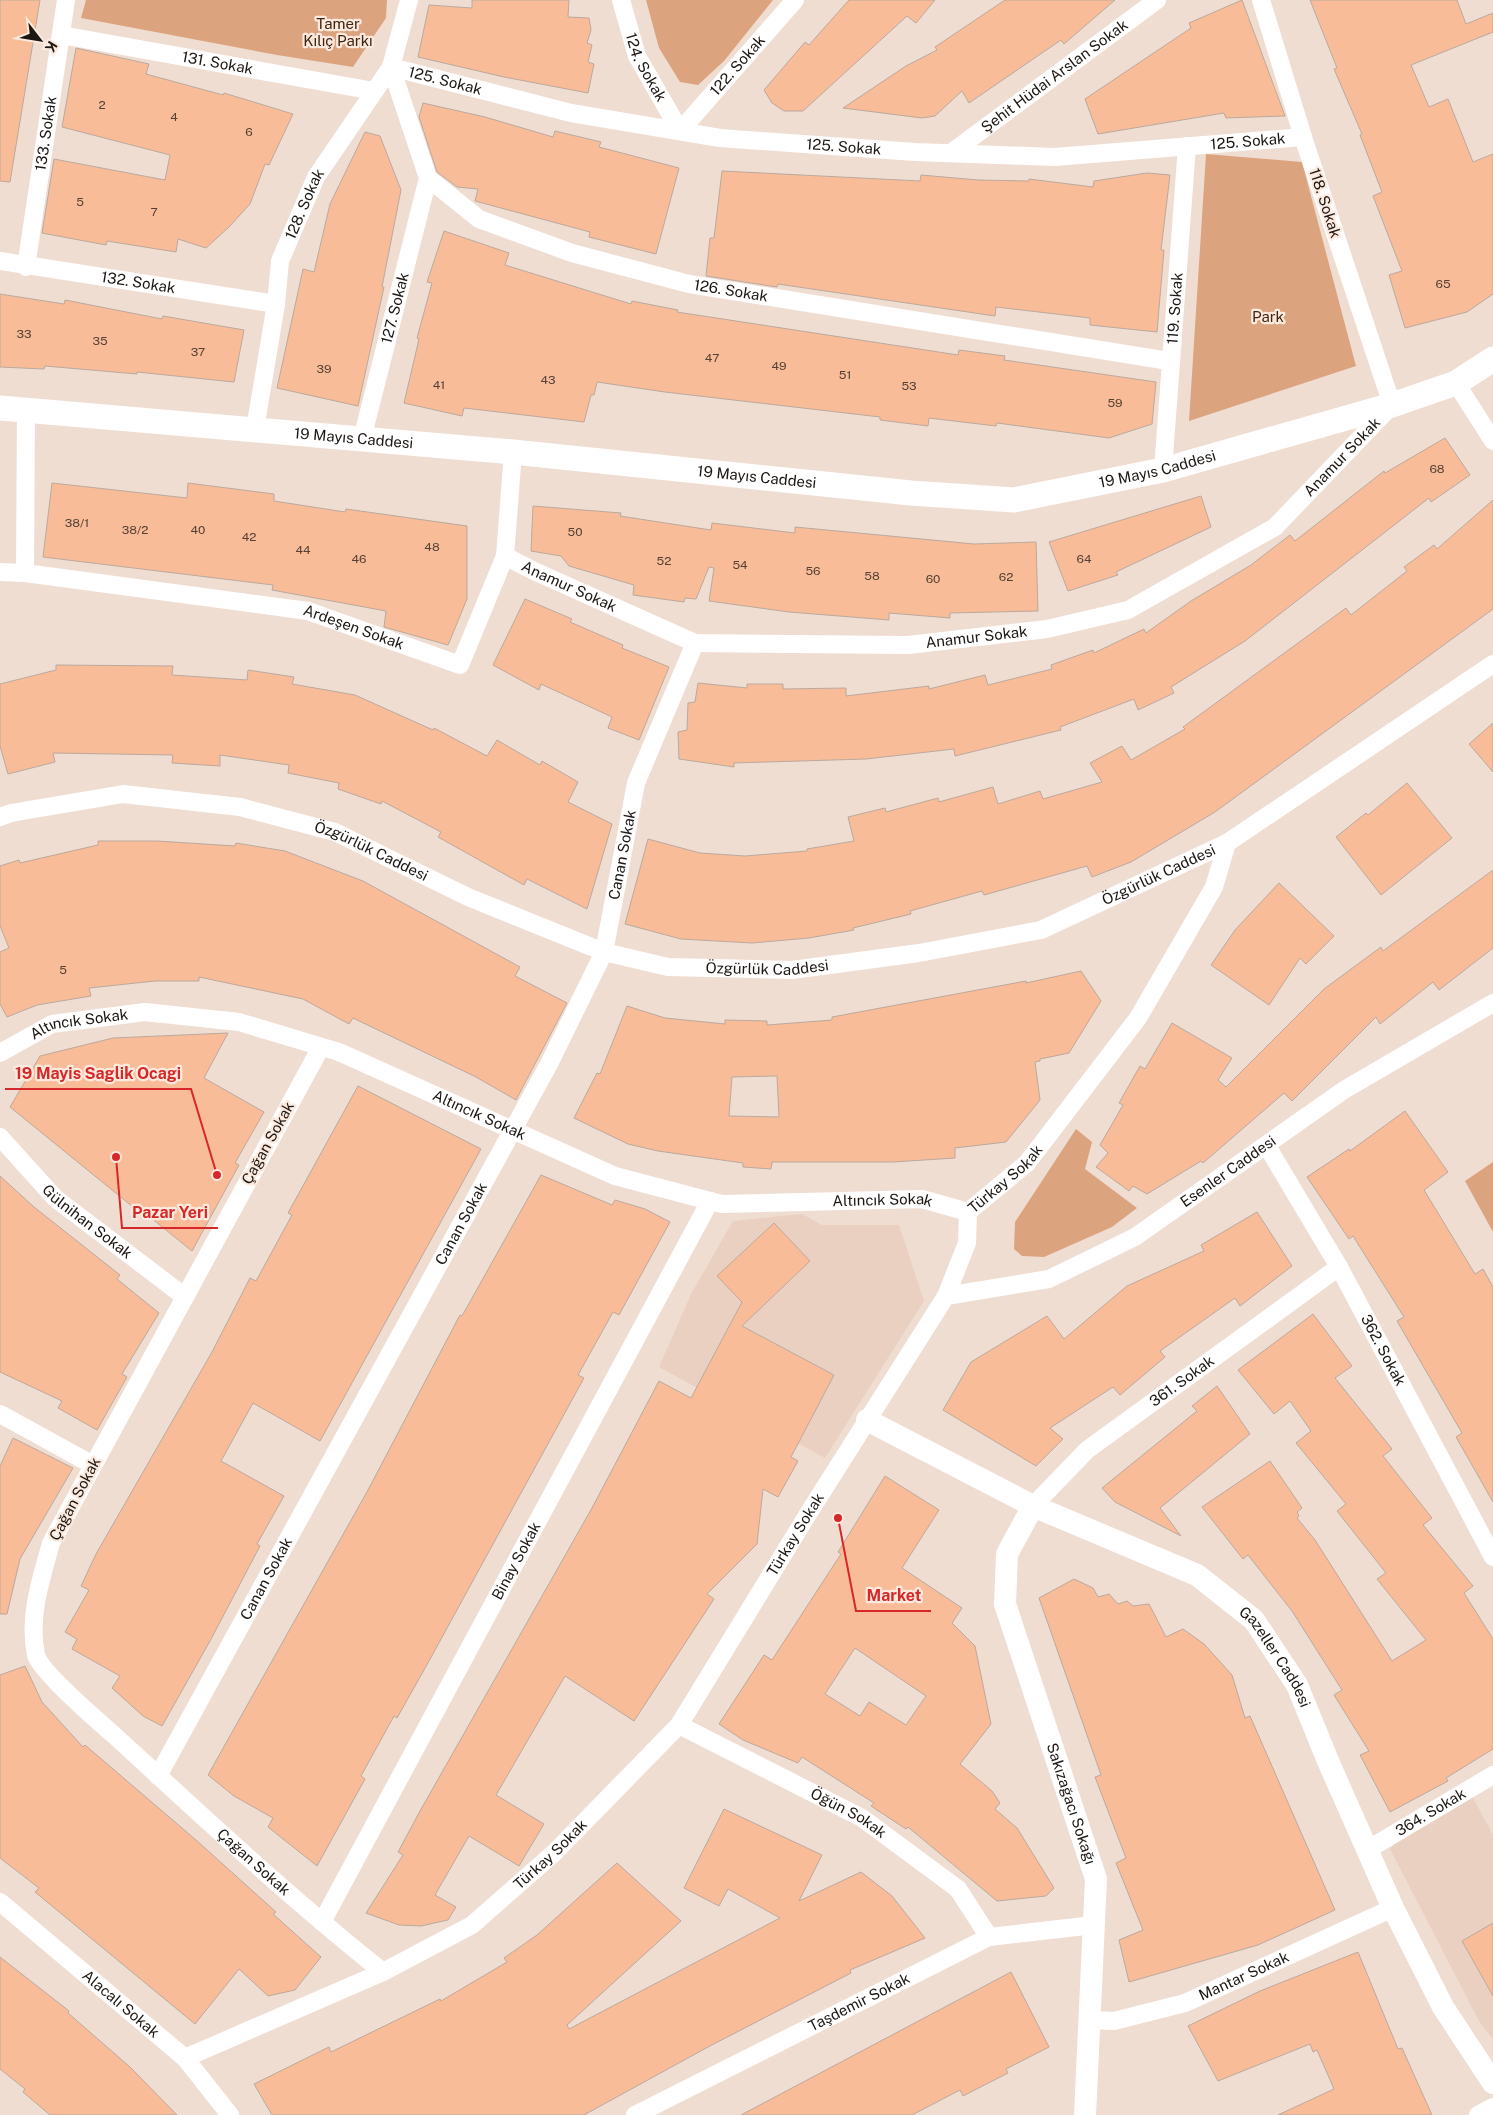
<svg xmlns="http://www.w3.org/2000/svg" width="1493" height="2115" viewBox="0 0 1493 2115" font-family="'Public Sans',sans-serif">
	<rect width="100%" height="100%" fill="#f0ddd2"/>
	<path fill="#ead0c0" d="M802 1214 822 1225H899L924 1301 825 1458 659 1367 691 1294 733 1221Z
		M1472 1796 1493 1835V2039L1480 2023 1390 1849 1398 1839Z"/>
	<path fill="#dca37f" d="M86 0H387L386 18 353 67 277 55 81 18Z
		M646 0H773L724 61 698 85 680 82 659 48Z
		M1206 154 1302 162 1356 366 1189 421Z
		M1076 1129 1092 1142 1085 1169 1137 1208 1112 1227 1044 1257 1022 1256 1014 1249 1015 1222Z
		M1493 1162V1232L1465 1181Z"/>
	<path fill="#f8bc98" stroke="#bba99e" fill-rule="evenodd" d="M0 0H40L10 182 0 181Z
		M472 0H569L568 17 589 18 591 30 587 43 592 45 588 62 594 64 588 93 504 77 418 57 429 5 472 8Z
		M849 0H935L916 23 907 16 803 111H784L772 103 764 90 805 42 809 45Z
		M1005 0H1115L1064 44 1061 40 969 103 962 91 935 116 922 118 843 108 906 66 937 50 935 47Z
		M1242 0 1285 116 1226 118 1224 113 1098 134 1085 99 1191 28 1189 23Z
		M1310 0H1457L1466 24 1493 13V32L1411 65 1429 107 1448 99 1473 162 1493 154V294L1467 312 1405 328 1389 275 1402 271 1373 196 1382 192 1360 135 1362 134 1334 69 1337 68Z
		M76 48 149 64 146 74 223 95 224 93 293 114 269 165 265 164 250 204 229 227 206 248 178 239 176 252 107 241 106 245 42 233 54 159 165 180 170 155 62 127Z
		M423 103 485 117 553 137 555 131 601 142 599 147 679 168 656 254 589 237 590 232 475 201 478 189 457 187 437 172 419 117Z
		M365 132 380 136 401 190 382 287H384L358 406 277 388 303 269 314 272 330 204Z
		M722 171 920 181 921 175 978 180 1029 181V179L1093 187 1094 181 1147 173 1170 175 1161 250H1164L1157 332 1090 325V318L996 307 995 316 778 284 777 287 706 276 710 238H714Z
		M444 231 509 253 505 265 631 304 632 301 678 310 677 312 958 355 959 350 1005 356 1004 360 1156 382 1152 424 1109 438 997 423 996 426 929 418 928 426 880 420V417L665 392 597 382 594 395H591L584 422 464 408 462 416 404 403 419 339 417 338 432 283 427 282Z
		M0 294 64 304 65 300 162 319 163 316 244 330 234 382 137 372V374L45 366 44 369 0 367Z
		M1445 438 1470 475 1431 502 1429 498 1245 641 1171 687 1174 693 1138 710 1134 699 1060 727 1061 730 955 756 954 749 866 759 734 763V767L679 759 678 732 687 730 688 703 695 702 698 683 747 688V684H783V689L846 688V696L929 686V689L985 675 988 685 1052 669 1051 665 1093 650 1094 653 1144 629 1146 633 1191 601 1251 565 1290 535 1295 541 1384 471 1385 473Z
		M52 483 187 498 188 483 274 494V501L345 512 346 509 467 526V599L448 645 384 627 386 611 272 590 273 585 43 557Z
		M1201 496 1211 527 1116 572 1118 575 1068 591 1049 542Z
		M1493 500V609L1215 812 1131 862 1092 877 1087 866 984 895 982 891 910 911 911 914 853 928 854 930 809 938 752 943 681 939 625 924 648 839 700 853 745 856 807 851V849L854 841 848 817 885 808 886 812 938 798 939 802 993 787 998 804 1040 791 1043 799 1102 782 1090 763 1122 746 1131 760 1185 729 1183 727 1346 608 1351 615 1407 571 1404 567 1434 545 1437 549Z
		M533 506 621 513 620 516 711 530 712 523 795 533V527L974 544 1036 542 1038 611 950 613V618L889 613V620L789 612 709 601 714 568 709 567 696 599 685 598 684 602 633 595 634 585 569 566 561 556 531 551Z
		M525 599 572 619 570 622 623 645 622 648 669 667 639 740 608 728 612 717 541 684 539 690 493 665Z
		M56 665 173 666 172 675 247 680 248 670 294 677 292 684 355 695 433 730 434 728 487 756 497 740 540 765 542 761 578 782 568 802 612 824 587 909 527 879 524 885 438 837 441 832 382 801 381 804 338 789 339 783 288 773 289 765 220 755V766L172 763 173 755 53 753 55 762 8 774 0 746V684L56 670Z
		M1493 723V772L1469 744Z
		M1407 783 1452 838 1381 895 1336 837 1366 813 1368 815Z
		M98 841H157L235 846 236 843 285 851 363 881 520 967 515 976 567 1003 516 1100 476 1077 353 1018 349 1024 303 999 199 977V981H155L89 988 91 996 37 1005 7 1017 0 1004V952L9 948 0 926V866L19 860 20 863 98 845Z
		M1493 870V948L1439 990 1433 982 1380 1024 1376 1017 1292 1101 1284 1093 1203 1163 1201 1161 1147 1194 1133 1186 1129 1191 1096 1167 1108 1153 1100 1145 1123 1105 1119 1103 1140 1066 1145 1069 1172 1023 1232 1058 1218 1080 1226 1087 1324 989 1381 947 1383 951Z
		M1279 883 1334 936 1306 964 1300 958 1269 1005 1211 965 1235 930Z
		M1081 971 1101 1001 1069 1053 1040 1059V1061L1035 1062 1040 1100 1006 1142 955 1148V1158L893 1162H772L771 1169 743 1167V1163L658 1151 628 1144 574 1118 597 1073 600 1074 627 1006 665 1018 725 1024V1020L767 1021V1025L832 1020V1017L1026 981V983ZM777 1076 779 1117 729 1116 732 1077Z
		M228 1033 204 1078 264 1112 235 1163 239 1165 192 1251 135 1205 133 1207 10 1107 40 1056 113 1038Z
		M358 1086 481 1149 320 1441 253 1403 232 1441 221 1461 284 1496 257 1544 260 1546 210 1641 162 1726 143 1716 112 1688 120 1676 72 1649 77 1639 65 1632 89 1590 81 1586 96 1554 212 1352 250 1278 256 1281 292 1215 288 1213Z
		M1405 1111 1448 1172 1424 1190 1475 1274 1483 1269 1493 1287V1502L1456 1437 1462 1433 1397 1321 1404 1317 1353 1236 1349 1239 1307 1177 1349 1149 1350 1151Z
		M541 1175 612 1205 615 1200 645 1209 670 1222 619 1315 613 1312 578 1375 584 1378 429 1661 397 1718 394 1716 361 1776 365 1779 317 1866 268 1827 273 1818 234 1796 208 1775 368 1490 460 1315 462 1316Z
		M0 1176 34 1207 120 1275 117 1279 159 1313 122 1374 127 1377 97 1430 58 1408 62 1401 0 1372Z
		M1257 1212 1292 1266 1240 1306 1235 1298 1160 1351 1165 1357 1120 1395 1113 1387 1050 1428 1063 1439 1036 1466 943 1410 971 1362 1047 1316 1064 1339 1127 1286 1204 1251 1201 1245Z
		M774 1223 810 1261 742 1326 834 1375 791 1457 798 1461 778 1497 763 1489 757 1544 707 1594 714 1599 634 1721 565 1676 496 1795 544 1824 519 1866 469 1836 435 1895 456 1907 448 1920 421 1926 399 1925 366 1913 403 1855 398 1852 420 1811 592 1508 659 1381 691 1398 742 1302 717 1276Z
		M1313 1314 1352 1366 1335 1378 1392 1449 1383 1456 1432 1518 1423 1525 1473 1586 1464 1593 1493 1639V1749L1446 1778 1448 1781 1390 1812 1360 1755 1369 1751 1334 1695 1342 1690 1292 1611 1248 1555 1243 1559 1202 1507 1270 1461 1302 1508 1297 1512 1299 1516 1297 1518 1315 1540 1392 1661 1426 1640 1377 1579 1386 1573 1337 1511 1346 1504 1296 1443 1311 1431 1290 1401 1274 1414 1238 1370Z
		M1217 1386 1250 1434 1160 1508 1181 1536 1115 1502 1102 1488 1197 1411 1192 1406Z
		M13 1438 73 1468 20 1559 7 1614H0V1466Z
		M885 1476 939 1510 902 1568 962 1608 952 1623 975 1646 991 1724 960 1764 992 1791 1000 1803 995 1809 1017 1828 1054 1888 1046 1896 997 1901 908 1827 906 1829 871 1806 874 1803 802 1757 798 1763 743 1740 719 1724 764 1655 772 1660 841 1554 838 1552ZM855 1648 926 1696 906 1725 869 1702 860 1716 825 1694Z
		M1074 1579 1093 1588 1098 1597 1109 1594 1118 1604 1127 1601 1133 1606 1149 1604 1166 1637 1183 1629 1204 1644 1232 1675 1245 1718 1250 1716 1335 1910 1258 1945 1129 1982 1119 1940 1143 1930 1116 1863 1126 1858 1095 1777 1101 1775 1039 1598Z
		M25 1666 42 1702 83 1747 85 1745 196 1840 276 1912 273 1914 321 1957 295 1990 268 1996 239 1969 195 2024 35 1892 39 1888 0 1858V1675Z
		M724 1809 822 1855 799 1901 861 1872 892 1896 925 1938 850 1970 851 1973 708 2047 584 2115H272L254 2084 329 2047 331 2052 440 1999 441 2001 507 1962 504 1958 537 1935 617 1863 681 1921 567 2025 569 2029 780 1918 728 1889 719 1906 684 1888Z
		M1493 1923V1996L1462 1941Z
		M1358 1952 1398 2049 1402 2048 1432 2115H1278L1334 2089 1317 2050 1313 2052 1310 2044 1218 2081 1188 2026 1260 1991Z
		M0 1957 69 2011 68 2013 130 2067 177 2115H50L23 2092 25 2089 0 2069Z
		M1011 1972 1049 2047 1006 2069 1008 2073 963 2096 960 2090 912 2115H741Z"/>
	<g fill="none" stroke-linecap="round" stroke-linejoin="round">
		<g stroke="#fff" stroke-width="18">
			<path id="s1" d="M621 0 637 56 680 131 795 0"/>
			<path id="s2" d="M61 35 374 91"/>
			<path id="s3" d="M391 67 571 113 720 138 915 152 1055 157 1303 137"/>
			<path id="s4" d="M391 67 428 178 479 219 572 253 689 284 1169 361"/>
			<path id="s5" d="M951 153 1157 0"/>
			<path id="s6" d="M0 261 276 304"/>
			<path id="s7" d="M26 267 66 0"/>
			<path d="M1456 383 1493 441"/>
			<path id="s8" d="M255 429 276 304 280 261 316 177 391 67 409 0"/>
			<path id="s9" d="M362 439 428 178"/>
			<path id="s10" d="M1163 470 1187 146"/>
			<path id="s11" d="M505 556 534 571 695 643 908 645 1047 629 1128 610 1275 527 1392 405 1303 137 1261 0"/>
			<path id="s12" d="M0 572 25 573 308 611 460 665 505 556 513 452"/>
			<path d="M25 573 26 408"/>
			<path id="s13" d="M0 817 11 813 123 794 240 807 335 832 468 897 604 952 668 967 792 970 919 953 1041 930 1227 843 1493 664"/>
			<path id="s14" d="M321 1047 51 1543C41 1580 28 1616 36 1655 40 1671 100 1723 115 1736 202 1816 290 1898 383 1972"/>
			<path id="s15" d="M0 1053 52 1024 145 1012 239 1022 339 1052 615 1176 710 1201 722 1204 922 1199 968 1212"/>
			<path id="s16" d="M0 1137 55 1198 185 1297"/>
			<path id="s17" d="M1267 1146 1339 1267 1493 1557"/>
			<path id="s18" d="M946 1296 1049 1279 1135 1237 1344 1090 1493 1003"/>
			<path d="M0 1414 93 1465"/>
			<path id="s19" d="M1033 1506 1087 1450 1339 1267"/>
			<path id="s20" d="M679 1725 862 1818 958 1889 989 1937"/>
			<path id="s21" d="M158 1776 549 1064 604 952 636 783 695 643"/>
			<path id="s22" d="M1367 1850 1493 1775"/>
			<path id="s23" d="M0 1902 185 2058 230 2115"/>
			<path id="s24" d="M322 1922 710 1201"/>
			<path id="s25" d="M1090 2020 1114 2021 1185 2003 1393 1908"/>
			<path id="s26" d="M185 2058 383 1972 472 1925 554 1853 679 1725 808 1514 946 1296 967 1243 968 1212 1027 1163 1138 1018 1214 887 1227 843"/>
			<path id="s27" d="M635 2115 989 1937 1094 1925"/>
			<path d="M1478 2115 1493 2107"/>
		</g>
		<g stroke="#fff" stroke-width="22">
			<path id="s28" d="M867 1420 1033 1506 1197 1575 1254 1620 1297 1685 1328 1761 1393 1908 1443 2007 1493 2083"/>
			<path id="s29" d="M1033 1506 1007 1554 1005 1604 1096 1879 1085 2115"/>
		</g>
		<path stroke="#fff" stroke-width="25" id="s30" d="M0 408 513 452 911 493 1014 500 1163 470 1392 405 1456 383 1493 359"/>
	</g>
	<g text-anchor="middle" stroke-width="4.5" stroke-linejoin="round" paint-order="stroke">
		<g font-size="12" fill="#544034">
			<text x="102" y="109">2</text>
			<text x="174" y="121">4</text>
			<text x="249" y="136">6</text>
			<text x="80" y="206">5</text>
			<text x="154" y="216">7</text>
			<text x="1443" y="288">65</text>
			<text x="24" y="338">33</text>
			<text x="100" y="345">35</text>
			<text x="198" y="356">37</text>
			<text x="712" y="362">47</text>
			<text x="779" y="370">49</text>
			<text x="324" y="373">39</text>
			<text x="845" y="379">51</text>
			<text x="548" y="384">43</text>
			<text x="439" y="389">41</text>
			<text x="909" y="390">53</text>
			<text x="1115" y="407">59</text>
			<text x="1437" y="473">68</text>
			<text x="77" y="527">38/1</text>
			<text x="135" y="534">38/2</text>
			<text x="198" y="534">40</text>
			<text x="575" y="536">50</text>
			<text x="249" y="541">42</text>
			<text x="432" y="551">48</text>
			<text x="303" y="554">44</text>
			<text x="359" y="563">46</text>
			<text x="1084" y="563">64</text>
			<text x="664" y="565">52</text>
			<text x="740" y="569">54</text>
			<text x="813" y="575">56</text>
			<text x="872" y="580">58</text>
			<text x="1006" y="581">62</text>
			<text x="933" y="583">60</text>
			<text x="63" y="974">5</text>
		</g>
		<g font-size="15" fill="#412410" stroke="#fdeadf">
			<text x="338" y="29">Tamer<tspan x="338" dy="17">Kılıç Parkı</tspan></text>
			<text x="1268" y="322">Park</text>
		</g>
		<g font-size="15" fill="#1d1713" stroke="#fdeadf">
			<text dy="5" stroke="none"><textPath href="#s2" startOffset="159">131. Sokak</textPath></text>
			<text dy="5" stroke="none"><textPath href="#s1" startOffset="232">122. Sokak</textPath></text>
			<text dy="5" stroke="none"><textPath href="#s1" startOffset="72">124. Sokak</textPath></text>
			<text dy="5" stroke="none"><textPath href="#s5" startOffset="129">Şehit Hüdai Arslan Sokak</textPath></text>
			<text dy="5" stroke="none"><textPath href="#s3" startOffset="56">125. Sokak</textPath></text>
			<text dy="5" stroke="none"><textPath href="#s7" startOffset="135">133. Sokak</textPath></text>
			<text dy="5" stroke="none"><textPath href="#s3" startOffset="866">125. Sokak</textPath></text>
			<text dy="5" stroke="none"><textPath href="#s3" startOffset="461">125. Sokak</textPath></text>
			<text transform="translate(1325 203) rotate(72)" y="5">118. Sokak</text>
			<text dy="5" stroke="none"><textPath href="#s8" startOffset="232">128. Sokak</textPath></text>
			<text dy="5" stroke="none"><textPath href="#s6" startOffset="140">132. Sokak</textPath></text>
			<text dy="5" stroke="none"><textPath href="#s4" startOffset="445">126. Sokak</textPath></text>
			<text dy="5" stroke="none"><textPath href="#s10" startOffset="162">119. Sokak</textPath></text>
			<text dy="5" stroke="none"><textPath href="#s9" startOffset="135">127. Sokak</textPath></text>
			<text dy="5" stroke="none"><textPath href="#s30" startOffset="355">19 Mayıs Caddesi</textPath></text>
			<text dy="5" stroke="none"><textPath href="#s11" startOffset="911">Anamur Sokak</textPath></text>
			<text dy="5" stroke="none"><textPath href="#s30" startOffset="1165">19 Mayıs Caddesi</textPath></text>
			<text dy="5" stroke="none"><textPath href="#s30" startOffset="760">19 Mayıs Caddesi</textPath></text>
			<text dy="5" stroke="none"><textPath href="#s11" startOffset="71">Anamur Sokak</textPath></text>
			<text dy="5" stroke="none"><textPath href="#s12" startOffset="359">Ardeşen Sokak</textPath></text>
			<text dy="5" stroke="none"><textPath href="#s11" startOffset="491">Anamur Sokak</textPath></text>
			<text dy="5" stroke="none"><textPath href="#s13" startOffset="382">Özgürlük Caddesi</textPath></text>
			<text dy="5" stroke="none"><textPath href="#s21" startOffset="1036">Canan Sokak</textPath></text>
			<text dy="5" stroke="none"><textPath href="#s13" startOffset="1208">Özgürlük Caddesi</textPath></text>
			<text dy="5" stroke="none"><textPath href="#s13" startOffset="801">Özgürlük Caddesi</textPath></text>
			<text dy="5" stroke="none"><textPath href="#s15" startOffset="86">Altıncık Sokak</textPath></text>
			<text dy="5" stroke="none"><textPath href="#s15" startOffset="506">Altıncık Sokak</textPath></text>
			<text transform="translate(268 1143) rotate(-61)" y="5">Çağan Sokak</text>
			<text dy="5" stroke="none"><textPath href="#s18" startOffset="314">Esenler Caddesi</textPath></text>
			<text dy="5" stroke="none"><textPath href="#s26" startOffset="1248">Türkay Sokak</textPath></text>
			<text dy="5" stroke="none"><textPath href="#s15" startOffset="926">Altıncık Sokak</textPath></text>
			<text dy="5" stroke="none"><textPath href="#s16" startOffset="122">Gülnihan Sokak</textPath></text>
			<text dy="5" stroke="none"><textPath href="#s21" startOffset="630">Canan Sokak</textPath></text>
			<text dy="5" stroke="none"><textPath href="#s17" startOffset="235">362. Sokak</textPath></text>
			<text dy="5" stroke="none"><textPath href="#s19" startOffset="195">361. Sokak</textPath></text>
			<text transform="translate(75 1499) rotate(-62)" y="5">Çağan Sokak</text>
			<text dy="5" stroke="none"><textPath href="#s26" startOffset="828">Türkay Sokak</textPath></text>
			<text dy="5" stroke="none"><textPath href="#s24" startOffset="410">Binay Sokak</textPath></text>
			<text dy="5" stroke="none"><textPath href="#s21" startOffset="225">Canan Sokak</textPath></text>
			<text dy="5" stroke="none"><textPath href="#s28" startOffset="480">Gazeller Caddesi</textPath></text>
			<text dy="5" stroke="none"><textPath href="#s29" startOffset="315">Sakızağacı Sokağı</textPath></text>
			<text dy="5" stroke="none"><textPath href="#s22" startOffset="74">364. Sokak</textPath></text>
			<text dy="5" stroke="none"><textPath href="#s20" startOffset="191">Öğün Sokak</textPath></text>
			<text dy="5" stroke="none"><textPath href="#s26" startOffset="422">Türkay Sokak</textPath></text>
			<text dy="5" stroke="none"><textPath href="#s14" startOffset="980">Çağan Sokak</textPath></text>
			<text dy="5" stroke="none"><textPath href="#s25" startOffset="162">Mantar Sokak</textPath></text>
			<text dy="5" stroke="none"><textPath href="#s27" startOffset="251">Taşdemir Sokak</textPath></text>
			<text dy="5" stroke="none"><textPath href="#s23" startOffset="158">Alacalı Sokak</textPath></text>
		</g>
	</g>
	<path fill="none" stroke="#d62828" stroke-width="2" d="M217 1175L191 1089H5M116 1157L122 1228H218M838 1518L856 1611H931"/>
	<g fill="#d62828" stroke="#fdeadf" stroke-width="2">
		<circle cx="217" cy="1175" r="5"/>
		<circle cx="116" cy="1157" r="5"/>
		<circle cx="838" cy="1518" r="5"/>
	</g>
	<g font-size="16" text-anchor="middle" font-weight="bold" fill="#d62828" stroke="#fdeadf" stroke-width="4.5" stroke-linejoin="round" paint-order="stroke">
		<text x="98" y="1079">19 Mayis Saglik Ocagi</text>
		<text x="170" y="1218">Pazar Yeri</text>
		<text x="894" y="1601">Market</text>
	</g>
	<g transform="translate(40 40) rotate(121)" stroke="#fdeadf" stroke-width="4" paint-order="stroke">
	<path d="M0-4L9 19L0 12L-9 19Z" fill="#1d1713"/>
	<text y="-8" font-size="14" font-weight="bold" text-anchor="middle" fill="#1d1713">K</text>
	</g>
</svg>
